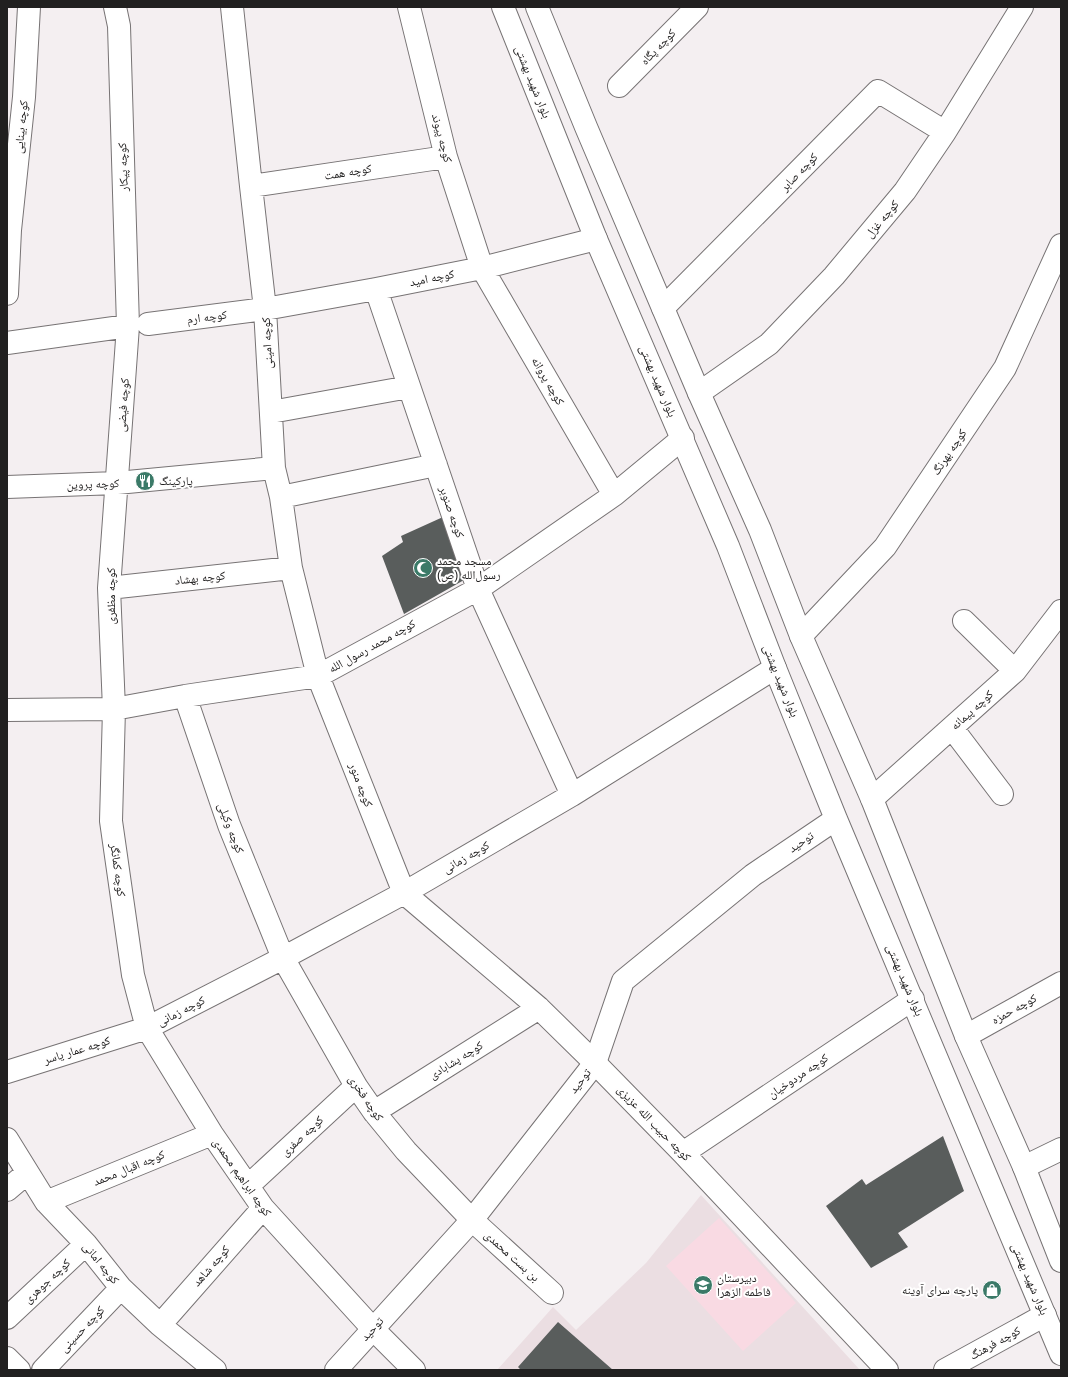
<svg xmlns="http://www.w3.org/2000/svg" width="1068" height="1377" viewBox="0 0 1068 1377" font-family="Helvetica,'Noto Naskh Arabic',sans-serif">
	<rect width="100%" height="100%" fill="#f4eff1"/>
	<path fill="#ebdee2" d="M701 1195 860 1370H497L553 1307 576 1330 646 1263Z"/>
	<path fill="#f9dae3" d="M719 1218 796 1303 743 1351 666 1266Z"/>
	<path fill="#595d5c" d="M443 517 464 580 404 614 382 556 403 542 401 536Z
		M943 1136 964 1191 898 1233 908 1247 871 1268 826 1206 862 1179 866 1185Z
		M558 1322 613 1370H521L518 1367Z"/>
	<g fill="none" stroke-linecap="round" stroke-linejoin="round">
		<defs>
			<path id="minor" d="M115 7 119 26 128 326 109 588 114 709 111 821 133 975 147 1028 212 1134 263 1208 373 1329 414 1370
				M232 7 251 186 265 309 274 468 281 497 291 568 318 676 404 893 539 1008 595 1063 683 1153 887 1370
				M409 7 446 157 482 268 614 495
				M619 86 697 7
				M251 186 446 157
				M376 289 478 589 572 795
				M7 294 10 230 24 97 29 7
				M663 308 878 91 945 132
				M148 324 265 309 376 289 482 268 596 239
				M7 343 128 326
				M699 393 769 344 834 276 905 191 945 132 1022 7
				M271 412 409 387
				M7 487 117 483 274 468
				M281 497 436 465
				M109 588 291 568
				M964 621 1015 671
				M801 636 885 547 1005 368 1061 245
				M185 696 229 825 283 958 356 1086 374 1112 406 1151 472 1220 552 1293
				M7 710 114 709 185 696 318 676 478 589 614 495 683 438
				M952 728 1002 794
				M872 799 1015 671 1061 611
				M966 1036 1061 983
				M7 1072 147 1028 283 958 404 893 572 795 775 668
				M374 1112 539 1008
				M7 1139 46 1202 86 1244 121 1288 160 1325 215 1370
				M683 1153 913 999
				M1024 1167 1061 1149
				M248 1186 356 1086
				M7 1190 27 1173
				M46 1202 212 1134
				M7 1318 86 1244
				M160 1325 263 1208
				M7 1358 19 1370
				M43 1370 121 1288
				M945 1370 1045 1315"/>
			<path id="major" d="M503 7 596 239 728 546 775 668 836 819 1061 1354
				M537 7 586 127 699 393 760 530 801 636 872 799 966 1036 1024 1167 1061 1261
				M336 1370 472 1220 595 1063 623 981 753 875 836 819"/>
		</defs>
		<use href="#minor" stroke="#777374" stroke-width="24"/>
		<use href="#major" stroke="#777374" stroke-width="24"/>
		<use href="#minor" stroke="#fff" stroke-width="22"/>
		<use href="#major" stroke="#fff" stroke-width="22"/>
	</g>
	<defs>
		<symbol id="restaurant-disc" viewBox="-11 -11 22 22"><circle r="9.5" fill="#3b7a68" stroke="#fffefe"/><path d="M-5-6h1v4h1v-4h1v4h1v-4h1v5L-1.5 .5V6h-2V.5L-5-1ZM5-6V6H3V1.5H1.5Q1.5-4 5-6Z" fill="#fff"/></symbol>
		<symbol id="mosque-disc" viewBox="-11 -11 22 22"><circle r="9.5" fill="#3b7a68" stroke="#fffefe"/><path d="M3.5-4.9A6 6 0 1 0 3.5 4.9A5 5 0 1 1 3.5-4.9Z" fill="#fff"/></symbol>
		<symbol id="school-disc" viewBox="-11 -11 22 22"><circle r="9.5" fill="#3b7a68" stroke="#fffefe"/><path d="M0-5L7-2L0 1L-7-2ZM-4 1L0 2.5L4 1V4Q0 6-4 4Z" fill="#fff"/></symbol>
		<symbol id="shop-disc" viewBox="-11 -11 22 22"><circle r="9.5" fill="#3b7a68" stroke="#fffefe"/><path d="M-5-2.5h2.3a2.7 3.5 0 0 1 5.4 0H5L5.5 6h-11ZM-1.5-2.5h3a1.5 2.3 0 0 0-3 0Z" fill="#fff"/></symbol>
	</defs>
	<g fill-rule="evenodd">
		<use href="#restaurant-disc" x="134" y="470" width="22" height="22"/>
		<use href="#mosque-disc" x="412" y="557" width="22" height="22"/>
		<use href="#school-disc" x="692" y="1274" width="22" height="22"/>
		<use href="#shop-disc" x="981" y="1279" width="22" height="22"/>
	</g>
	<g text-anchor="middle" stroke-width="4" stroke-linejoin="round" paint-order="stroke">
		<g font-size="12" fill="#212020" stroke="#fffefe">
			<text transform="translate(658 47) rotate(-46)" y="4">کوچه پگاه</text>
			<text transform="translate(533 82) rotate(68)" y="4">بلوار شهید بهشتی</text>
			<text transform="translate(21 127) rotate(-84)" y="4">کوچه بینایی</text>
			<text transform="translate(442 138) rotate(75)" y="4">کوچه پیوند</text>
			<text transform="translate(123 167) rotate(-92)" y="4">کوچه پیکار</text>
			<text transform="translate(348 172) rotate(-9)" y="4">کوچه همت</text>
			<text transform="translate(799 172) rotate(-46)" y="4">کوچه صابر</text>
			<text transform="translate(882 219) rotate(-50)" y="4">کوچه غزل</text>
			<text transform="translate(432 278) rotate(-11)" y="4">کوچه امید</text>
			<text transform="translate(207 317) rotate(-7)" y="4">کوچه ارم</text>
			<text transform="translate(267 343) rotate(-93)" y="4">کوچه امینی</text>
			<text transform="translate(548 381) rotate(60)" y="4">کوچه پروانه</text>
			<text transform="translate(658 381) rotate(67)" y="4">بلوار شهید بهشتی</text>
			<text transform="translate(123 405) rotate(-86)" y="4">کوچه فیضی</text>
			<text transform="translate(949 452) rotate(-56)" y="4">کوچه بهرنگ</text>
			<text transform="translate(93 484) rotate(-2)" y="4">کوچه پروین</text>
			<text transform="translate(452 512) rotate(71)" y="4">کوچه صنوبر</text>
			<text transform="translate(200 578) rotate(-6)" y="4">کوچه بهشاد</text>
			<text transform="translate(111 596) rotate(-90)" y="4">کوچه مظفری</text>
			<text transform="translate(372 646) rotate(-29)" y="4">کوچه محمد رسول الله</text>
			<text transform="translate(781 681) rotate(68)" y="4">بلوار شهید بهشتی</text>
			<text transform="translate(972 710) rotate(-42)" y="4">کوچه پیمانه</text>
			<text transform="translate(361 785) rotate(69)" y="4">کوچه منور</text>
			<text transform="translate(231 828) rotate(69)" y="4">کوچه وکیلی</text>
			<text transform="translate(801 842) rotate(-34)" y="4">توحید</text>
			<text transform="translate(466 857) rotate(-30)" y="4">کوچه زمانی</text>
			<text transform="translate(118 870) rotate(82)" y="4">کوچه کمانگر</text>
			<text transform="translate(905 980) rotate(67)" y="4">بلوار شهید بهشتی</text>
			<text transform="translate(1014 1009) rotate(-29)" y="4">کوچه حمزه</text>
			<text transform="translate(181 1011) rotate(-27)" y="4">کوچه زمانی</text>
			<text transform="translate(77 1050) rotate(-17)" y="4">کوچه عمار یاسر</text>
			<text transform="translate(456 1060) rotate(-32)" y="4">کوچه پشابادی</text>
			<text transform="translate(798 1076) rotate(-34)" y="4">کوچه مردوخیان</text>
			<text transform="translate(580 1081) rotate(-52)" y="4">توحید</text>
			<text transform="translate(366 1098) rotate(56)" y="4">کوچه فخری</text>
			<text transform="translate(654 1123) rotate(46)" y="4">کوچه حبیب الله عزیزی</text>
			<text transform="translate(302 1136) rotate(-43)" y="4">کوچه صفری</text>
			<text transform="translate(129 1168) rotate(-22)" y="4">کوچه اقبال محمد</text>
			<text transform="translate(242 1177) rotate(55)" y="4">کوچه ابراهیم محمدی</text>
			<text transform="translate(512 1256) rotate(42)" y="4">بن بست محمدی</text>
			<text transform="translate(101 1263) rotate(51)" y="4">کوچه امانی</text>
			<text transform="translate(211 1266) rotate(-49)" y="4">کوچه شاهد</text>
			<text transform="translate(1030 1279) rotate(67)" y="4">بلوار شهید بهشتی</text>
			<text transform="translate(47 1281) rotate(-43)" y="4">کوچه جوهری</text>
			<text transform="translate(82 1329) rotate(-46)" y="4">کوچه حسینی</text>
			<text transform="translate(372 1329) rotate(-48)" y="4">توحید</text>
			<text transform="translate(995 1343) rotate(-29)" y="4">کوچه فرهنگ</text>
		</g>
		<g font-size="12" fill="#212020" stroke="#fffefe" text-anchor="start">
			<text x="159" y="485">پارکینگ</text>
			<text x="437" y="565">مسجد محمد<tspan x="437" dy="14">رسول‌الله (ص)</tspan></text>
			<text x="717" y="1282">دبیرستان<tspan x="717" dy="14">فاطمه الزهرا</tspan></text>
			<text x="978" y="1294" text-anchor="end">پارچه سرای آوینه</text>
		</g>
	</g>
	<rect width="1068" height="1377" fill="none" stroke="#212020" stroke-width="16"/>
</svg>
